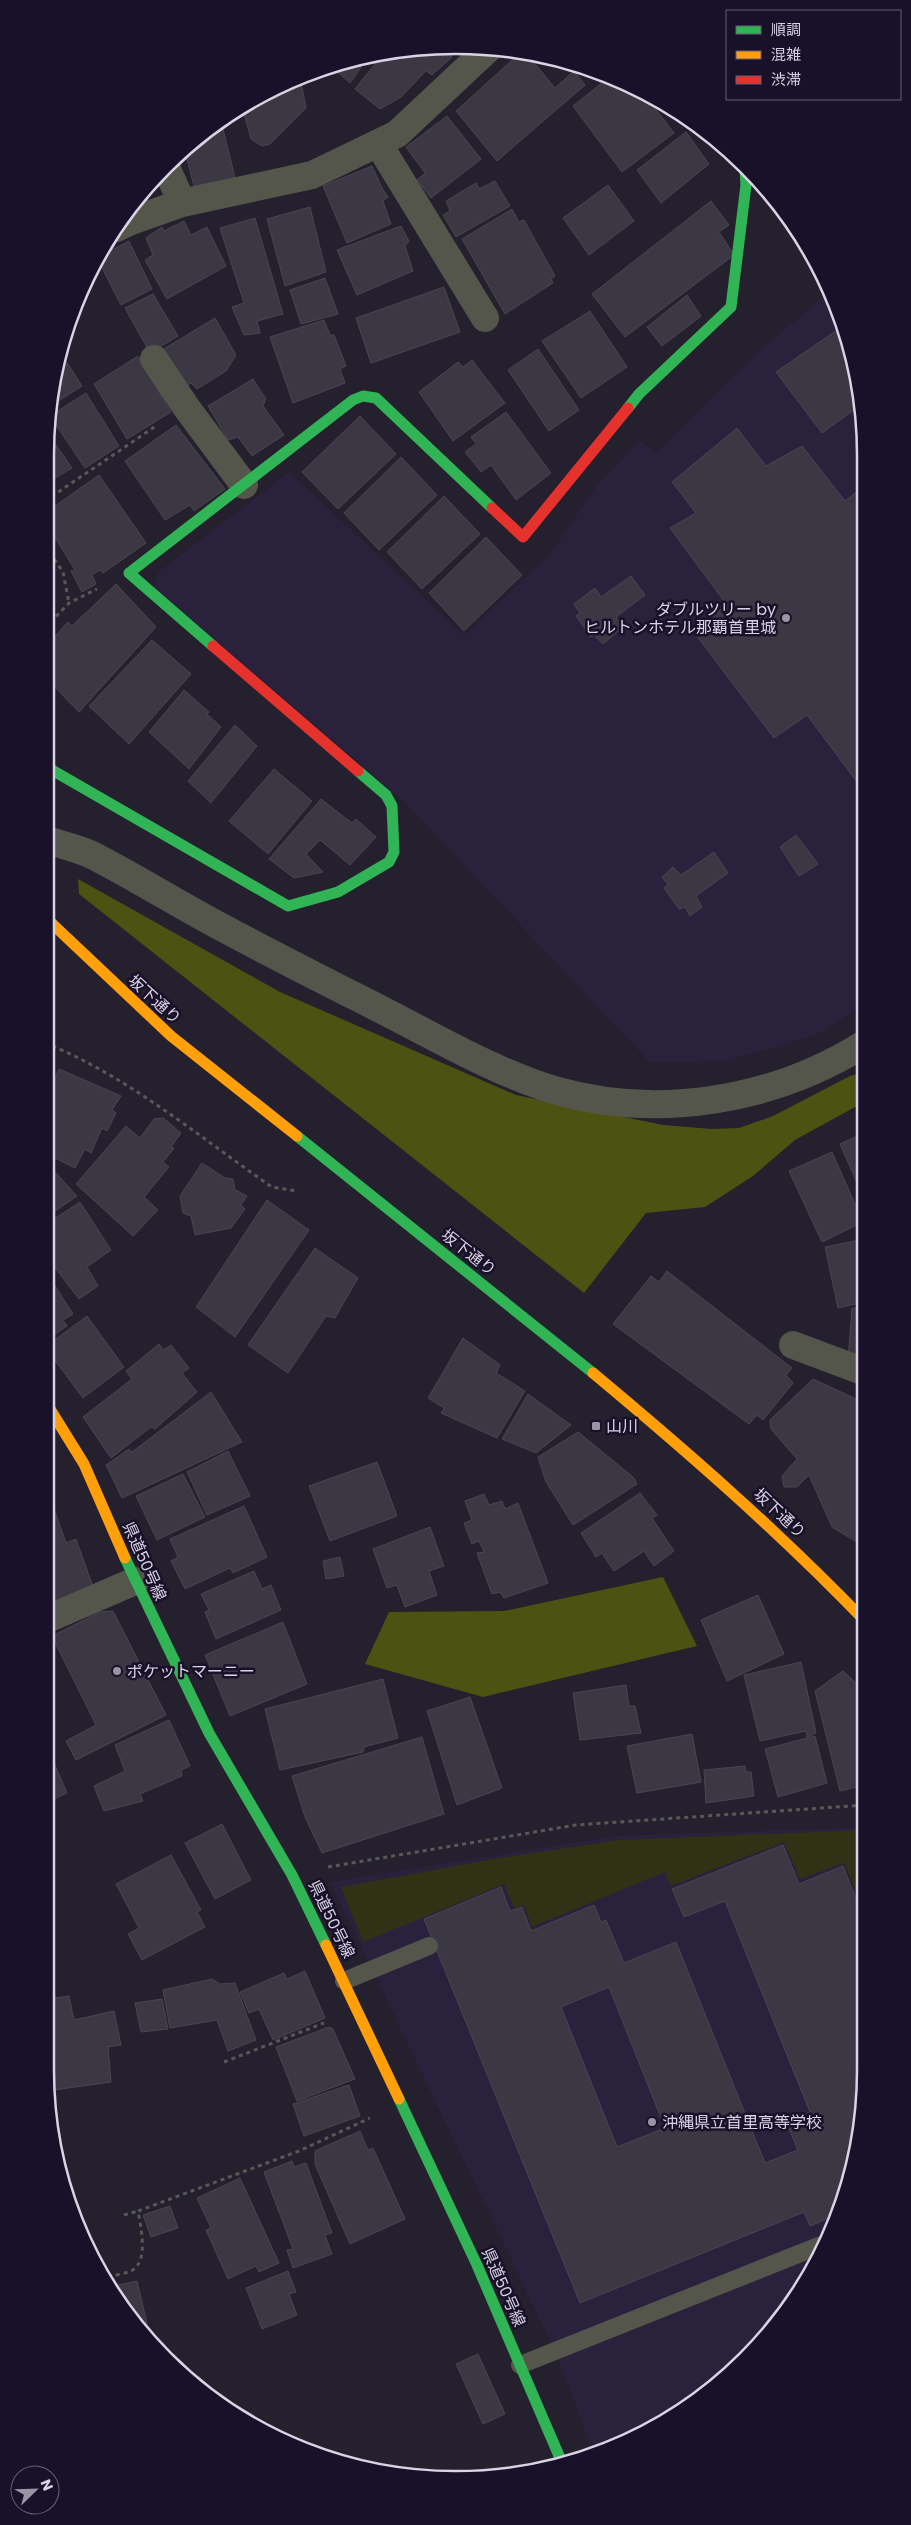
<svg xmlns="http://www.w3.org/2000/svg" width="911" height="2525" viewBox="0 0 911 2525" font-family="Poppins,'Noto Sans JP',sans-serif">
	<rect width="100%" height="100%" fill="#24202d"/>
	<path fill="#2a213d" d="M829 292 862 402 864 1005 814 1036 726 1061 649 1062 405 802 154 587 158 572 289 472 464 635 550 554 595 488 640 440 655 453 764 347Z
		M865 1827 866 2069 852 2175 797 2298 746 2360 684 2411 593 2452 555 2351 330 1882 616 1836Z"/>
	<path fill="#2f3214" d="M865 1830 866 1917 844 1863 800 1879 784 1842 671 1886 665 1872 532 1927 524 1905 514 1908 504 1884 363 1942 341 1887 499 1858 618 1840Z"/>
	<path fill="#4c5211" d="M78 879 280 992 516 1095 663 1125 712 1129 739 1128 773 1116 850 1076 864 1072V1102L795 1140 753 1176 705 1207 646 1213 584 1293 79 894Z
		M663 1577 697 1646 483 1697 365 1664 389 1612 504 1611Z"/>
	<path fill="#3b3743" stroke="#494652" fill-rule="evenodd" d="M439 47 452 57 432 75 426 71 401 97 380 109 355 89 384 53 402 49Z
		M521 52 526 53 555 88 574 71 585 85 497 161 456 111Z
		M369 56 350 83 330 65Z
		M300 77 306 108 270 144 262 146 251 139 242 106Z
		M608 78 643 93 674 133 622 172 573 106Z
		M447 116 481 159 431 198 417 180 425 173 406 147Z
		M221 121 235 178 194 186 184 148Z
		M686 132 709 164 661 203 637 170Z
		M372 166 382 188 388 197 383 201 391 224 347 243 323 186Z
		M495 181 510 206 456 237 443 215 450 211 446 201 476 183 479 189Z
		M608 185 634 221 589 255 563 218Z
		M711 201 729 225 719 232 734 255 625 337 592 294Z
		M310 207 326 272 285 286 267 219Z
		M512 209 519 222 524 220 555 276 551 279 553 283 505 314 462 239Z
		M255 218 283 314 257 321 260 333 244 335 232 307 244 303 220 228Z
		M184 221 191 235 207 227 226 266 167 299 145 260 153 255 146 238 162 227 164 231Z
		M401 226 409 241 405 246 413 271 357 295 337 250Z
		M129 241 152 289 121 305 97 258Z
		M325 278 338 314 301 324 290 290Z
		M444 287 460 332 371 363 356 318Z
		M153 294 178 336 150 353 125 308Z
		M687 295 701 316 662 346 647 327Z
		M590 311 627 367 581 398 542 341Z
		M215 318 236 355 226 371 197 389 191 383 178 391 157 353Z
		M324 320 330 335H334L346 366 340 369 345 383 293 403 270 337Z
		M840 328 862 404 822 433 776 372Z
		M538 349 579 410 549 431 508 370Z
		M59 350 82 386 52 405Z
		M138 356 171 412 127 439 94 384Z
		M472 360 505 403 453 441 419 392 458 362 463 367Z
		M253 379 266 399 263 406 284 435 252 456 238 437 228 440 208 406Z
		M86 393 119 446 85 468 50 416Z
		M506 412 551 473 516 500 491 465 481 472 465 452 476 444 471 437Z
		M360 416 396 454 338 509 302 472Z
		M176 425 225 489 194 511 190 505 165 520 125 461Z
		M737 428 766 466 802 446 845 501 863 487V790L807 715 774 738 693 631 727 605 670 528 696 513 672 482Z
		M49 435 72 468 45 484V456Z
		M401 457 437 495 379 550 344 513Z
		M99 475 146 543 103 573 100 570 92 575 96 584 82 592 71 571 75 570 45 521V513Z
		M444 496 480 534 422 589 387 552Z
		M486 537 522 575 464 631 429 593Z
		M631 576 645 595 616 617 623 627 603 644 594 635 591 637 576 616 580 613 574 604 595 588 601 597Z
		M116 584 156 627 79 712 45 677V647L68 622 72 626Z
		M152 640 191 674 129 744 89 706Z
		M184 690 209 712 207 714 221 727 189 769 149 732Z
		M235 725 257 746 211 803 188 781Z
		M274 769 312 801 268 854 229 821Z
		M321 799 352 823 356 819 376 837 350 865 320 840 306 854 323 872 294 878 269 859Z
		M796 835 818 864 799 876 780 847Z
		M714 852 728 873 696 896 702 907 690 916 685 907 679 909 664 888 668 885 662 877 673 867 681 875Z
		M59 1069 121 1096 112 1110 116 1113 107 1131 102 1128 91 1153 85 1149 75 1168 45 1153 47 1148 45 1147V1094L48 1095Z
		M163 1118 181 1133 171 1147 174 1148 163 1162 169 1167 144 1197 158 1210 133 1236 76 1184 126 1126 140 1138 154 1119Z
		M864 1133V1199L840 1144Z
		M832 1152 863 1222 822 1242 789 1171Z
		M45 1161 77 1196 45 1218Z
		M202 1163 225 1178 233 1179 235 1190 247 1196 241 1205 245 1209 231 1228 195 1235 191 1216 183 1213 180 1196Z
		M267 1200 309 1230 235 1337 196 1307Z
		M80 1202 111 1250 87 1267 98 1286 79 1299 46 1256 53 1252 45 1241V1225Z
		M864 1239V1302L838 1308 825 1247Z
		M315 1248 358 1278 335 1318 326 1316 288 1373 248 1345Z
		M45 1270 73 1314 63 1320 67 1326 45 1341Z
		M667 1271 792 1368 786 1375 793 1383 763 1420 757 1415 749 1424 613 1324 651 1276 659 1282Z
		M852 1308H864V1362L848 1361Z
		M87 1316 124 1367 83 1398 45 1347Z
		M463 1338 500 1365 496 1373 525 1391 497 1438 441 1413 444 1408 428 1398Z
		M159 1344 163 1350 171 1345 189 1368 182 1373 197 1392 155 1429 151 1427 111 1458 83 1417 132 1379 126 1371Z
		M813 1379 856 1399 865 1406V1547L832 1527 809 1475 797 1487H784L782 1476 797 1459 771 1429 770 1420Z
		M211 1392 242 1442 122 1498 106 1465 129 1449 132 1452Z
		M528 1394 571 1425 536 1453 502 1439Z
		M578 1432 633 1477 637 1484 573 1525 546 1482 538 1457Z
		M228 1451 250 1496 207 1515 187 1472Z
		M377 1462 397 1516 330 1541 309 1486Z
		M183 1474 205 1517 157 1540 136 1496Z
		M45 1483 66 1543 76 1539 93 1587 45 1604Z
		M640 1493 657 1515 652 1518 674 1551 654 1566 644 1551 614 1571 602 1553 596 1557 581 1533Z
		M484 1494 489 1505 502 1501 505 1509 518 1503 548 1583 504 1598 500 1592 492 1594 477 1553 484 1552 479 1541 472 1544 464 1523 472 1520 465 1501Z
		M244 1506 267 1557 233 1573 230 1568 185 1589 171 1561 178 1557 170 1539Z
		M430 1527 444 1566 429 1571 437 1595 405 1607 397 1585 387 1588 373 1549Z
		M340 1557 344 1576 326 1579 323 1561Z
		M254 1571 262 1589 271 1585 281 1610 216 1639 205 1612 209 1610 201 1594Z
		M758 1595 784 1654 727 1681 701 1620Z
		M113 1611 166 1715 76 1760 66 1741 96 1725 52 1636 100 1612Z
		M283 1622 307 1684 230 1716 205 1655Z
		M801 1662 816 1733 807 1737 806 1731 760 1741 744 1675Z
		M843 1671 865 1691V1785L840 1791 815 1691Z
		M383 1679 398 1738 364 1747 363 1752 280 1770 265 1709Z
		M626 1685 629 1706H635L641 1733 580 1740 573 1693Z
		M470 1697 502 1788 457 1805 427 1711Z
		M169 1720 190 1766 181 1770 182 1776 140 1794 143 1801 104 1811 94 1786 125 1771 115 1745Z
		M692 1734 701 1782 637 1793 627 1746Z
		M815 1736 827 1783 778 1797 765 1749Z
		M422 1737 444 1814 322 1853 305 1817 292 1776Z
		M45 1742 67 1793 45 1803Z
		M745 1766 746 1772H751L754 1796 706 1803 704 1770Z
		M222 1824 251 1880 215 1899 185 1843Z
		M783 1845 799 1884 843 1866 866 1924V2070L852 2175 834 2216 810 2226 804 2212 580 2303 424 1919 501 1887 510 1911 522 1907 531 1931 594 1905 601 1922 606 1920 624 1963 676 1942 765 2163 798 2150 786 2121 810 2112 725 1901 684 1917 672 1889ZM609 1987 665 2128 617 2147 561 2007Z
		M171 1855 201 1910 197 1912 205 1927 142 1960 128 1934 139 1928 116 1884Z
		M45 1869 55 1998 69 1996 74 2020 114 2011 121 2045 108 2047 111 2082 47 2091 45 2070Z
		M305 1971 325 2018 273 2040 259 2009 249 2013 240 1992 284 1973 287 1979Z
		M212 1979 220 1984 235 1983 256 2040 228 2051 217 2020 170 2028 163 1990Z
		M162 1999 168 2029 141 2032 135 2003Z
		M329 2027 333 2029 355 2079 297 2101 276 2047Z
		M349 2085 360 2116 304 2136 293 2104Z
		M360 2131 368 2150 373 2148 405 2219 350 2244 315 2164V2151Z
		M292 2161 294 2167 306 2163 332 2233 325 2235 332 2254 293 2268 287 2250 293 2249 264 2172Z
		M240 2178 279 2263 259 2272 256 2266 228 2279 206 2230 211 2228 197 2198Z
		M170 2206 178 2228 151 2237 143 2215Z
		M288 2271 296 2292 289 2294 297 2315 262 2329 246 2288Z
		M137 2281 147 2323 145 2337 113 2286Z
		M478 2354 505 2414 483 2424 456 2364Z"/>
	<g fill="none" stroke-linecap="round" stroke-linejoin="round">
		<path stroke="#585856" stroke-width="3" stroke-dasharray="4 4" stroke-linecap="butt" d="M45 501 156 426
			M45 546 63 572 69 603
			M45 628 69 603 97 589
			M45 1043C128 1076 199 1137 272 1187L297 1191
			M328 1867 576 1825 865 1805
			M224 2062 324 2023
			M124 2215 138 2211
			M108 2277C115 2275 124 2274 131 2271 149 2262 141 2228 138 2211L299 2151 370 2118"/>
		<path stroke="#54564c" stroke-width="18" d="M344 1981 429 1946
			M520 2365 821 2245"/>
		<path stroke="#54564c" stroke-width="28" d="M378 143 485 318
			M166 167 182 203
			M116 228 131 221 182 203 312 175 397 134 490 47
			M154 359 186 407 244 485
			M45 839C60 845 77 848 92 855 129 874 165 896 201 916 261 949 323 980 384 1011 439 1039 495 1072 554 1090 658 1120 773 1101 864 1044
			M793 1345 865 1372
			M45 1620 135 1581"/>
		<path stroke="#30b455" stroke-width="11" d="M628 408 639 394 731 307 746 185 745 169
			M213 646 129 573 353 400 363 396 376 398 492 508
			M45 766 288 906 338 892 389 862 394 852 392 806 386 795 358 771
			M297 1136 593 1373
			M125 1558 209 1733 292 1875 326 1945
			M399 2099 477 2265 563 2465"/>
		<path stroke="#ff9f0a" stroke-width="11" d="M45 917 171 1036 297 1136
			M593 1373C689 1453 778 1531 865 1621
			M45 1401 84 1464 125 1558
			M326 1945 399 2099"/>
		<path stroke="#e5322d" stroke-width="11" d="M492 508 523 537 628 408
			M213 646 358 771"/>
	</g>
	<g fill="#9a95a5" stroke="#191129" stroke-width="2">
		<circle cx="786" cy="618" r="5"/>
		<rect x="591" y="1421" width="10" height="10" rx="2.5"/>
		<circle cx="117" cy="1671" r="5"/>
		<circle cx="652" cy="2122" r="5"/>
	</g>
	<g text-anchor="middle" stroke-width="5" stroke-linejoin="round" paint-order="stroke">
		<g font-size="16" fill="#d9d4e5" stroke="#191129" text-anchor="start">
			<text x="776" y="615" text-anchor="end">ダブルツリー by<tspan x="776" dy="18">ヒルトンホテル那覇首里城</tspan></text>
			<text x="606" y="1432">山川</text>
			<text x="127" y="1677">ポケットマーニー</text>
			<text x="662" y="2128">沖縄県立首里高等学校</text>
		</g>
		<g font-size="16" fill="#d9d4e5" stroke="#191129">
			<text transform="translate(155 999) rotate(42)" y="6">坂下通り</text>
			<text transform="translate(469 1252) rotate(38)" y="6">坂下通り</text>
			<text transform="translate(780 1513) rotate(43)" y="6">坂下通り</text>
			<text transform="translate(145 1561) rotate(66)" y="6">県道50号線</text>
			<text transform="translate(332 1919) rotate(64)" y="6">県道50号線</text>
			<text transform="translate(504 2287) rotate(66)" y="6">県道50号線</text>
		</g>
	</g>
	<path d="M0 0H911V2525H0ZM455 54H456A401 401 0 0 1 857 455V2070A401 401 0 0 1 456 2471H455A401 401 0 0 1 54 2070V455A401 401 0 0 1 455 54Z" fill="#191129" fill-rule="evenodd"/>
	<path fill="none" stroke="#d9d4e5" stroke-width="2.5" d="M455 54H456A401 401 0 0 1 857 455V2070A401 401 0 0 1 456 2471H455A401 401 0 0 1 54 2070V455A401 401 0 0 1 455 54Z"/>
	<rect x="726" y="10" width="175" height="90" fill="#191129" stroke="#665f74"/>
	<rect x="736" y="26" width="25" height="8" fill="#30b455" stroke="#665f74"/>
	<text x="771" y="35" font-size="15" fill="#d9d4e5">順調</text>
	<rect x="736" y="51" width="25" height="8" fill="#ff9f0a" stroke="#665f74"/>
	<text x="771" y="60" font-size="15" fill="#d9d4e5">混雑</text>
	<rect x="736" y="76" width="25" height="8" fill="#e5322d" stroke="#665f74"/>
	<text x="771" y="85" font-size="15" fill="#d9d4e5">渋滞</text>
	<g transform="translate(35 2490) rotate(67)"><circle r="24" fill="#191129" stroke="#665f74"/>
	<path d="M0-4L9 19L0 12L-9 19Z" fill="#9a95a5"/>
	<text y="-8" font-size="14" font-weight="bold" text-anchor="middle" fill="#d9d4e5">N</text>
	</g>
</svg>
